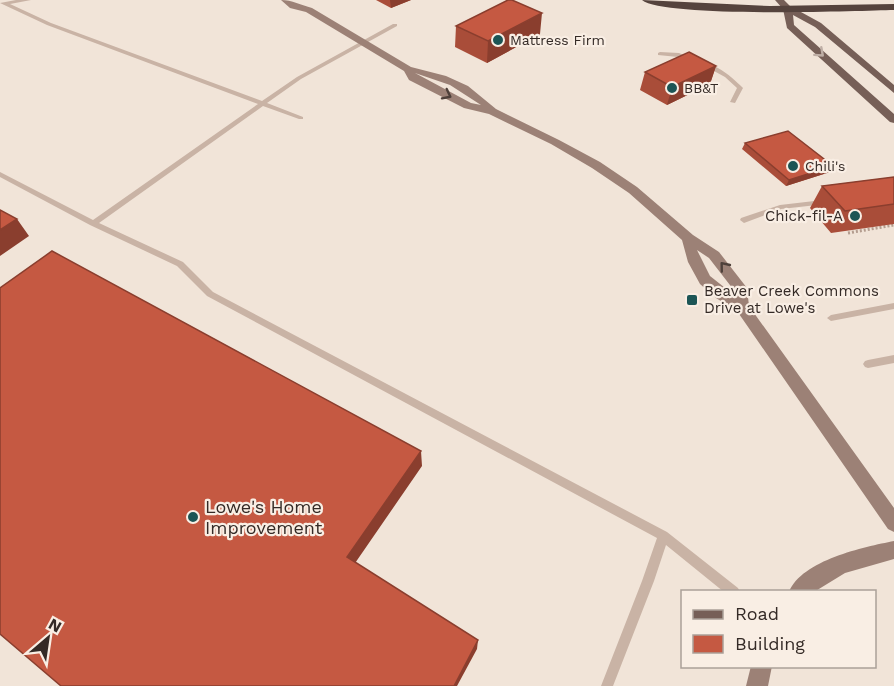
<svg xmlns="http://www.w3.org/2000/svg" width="894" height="686" viewBox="0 0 894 686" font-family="'Work Sans',sans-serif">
	<rect width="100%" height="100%" fill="#f1e4d8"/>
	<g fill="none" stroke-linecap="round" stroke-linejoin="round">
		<path stroke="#b49d8f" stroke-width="3" stroke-dasharray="2 2" stroke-linecap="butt" d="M848 233 894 225"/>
		<path fill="#c9b3a5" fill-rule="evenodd" d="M16 0H31L10 4 51 23 262 101 297 77 393 24H397V26L301 79 267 103 303 117V119H299L263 106 99 223 183 262 213 292 667 532 738 588 740 592H724L666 545 654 581 613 686H601L642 581 657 538 207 296 177 266 90 225 0 177V172L93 220 258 104 47 25 0 3Z
			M660 52 679 53 695 60 692 62 678 57 658 55V53Z
			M703 63C717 64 732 77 742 87L743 88 735 103 730 102 737 88 725 77 703 65Z
			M823 200H826V204L781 209 744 223 740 220 741 218 780 205Z
			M894 303V309L831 321 827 318 831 315Z
			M894 355V363L868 368 865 367 863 364 865 361 868 360Z"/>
		<path fill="#9c8176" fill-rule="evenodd" d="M281 0C292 0 301 5 312 8L411 67 446 76 468 86 496 109 559 140 600 162 637 187 693 235 719 252 747 288 749 306 894 508V532L888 529 737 311 716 298 700 284 688 262 682 240 629 193 592 168 551 144 489 114 464 108 409 80 404 71 306 12 290 8ZM415 73 450 85 481 105 471 103ZM697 250 709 258 733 289 734 295 710 276Z
			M894 541V559L845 573 814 592H789C802 560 864 547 894 541Z
			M751 666H772L768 686H746Z"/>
		<path fill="#765f57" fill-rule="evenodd" d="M775 0H784L790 6 821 23 894 85V93L815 27 793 15 794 25 894 114V123L890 122 787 28 783 9Z"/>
		<path fill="#55433d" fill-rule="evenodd" d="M642 0 770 6 894 4V10C855 11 664 18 642 0Z"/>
	</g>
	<path fill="#a94d39" d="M376 0H411L391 8Z
		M456 26 540 34 487 63 455 47Z
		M716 66 710 84 667 105 640 90 645 72Z
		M745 143 833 166 830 172 786 186 742 149Z
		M894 177V224L831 233 810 208 822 186Z"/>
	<path fill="#8a3e2e" d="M390 0H411L391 8Z
		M542 13 540 34 487 63 488 41Z
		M716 66 710 84 667 105 672 87Z
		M833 166 830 172 786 186 789 180Z
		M17 219 29 236 0 256V230Z
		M421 451 422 466 351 569 347 557Z
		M478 640 477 649 457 686H454Z"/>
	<path fill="#c55942" stroke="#8a3e2e" stroke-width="1.5" d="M508 0H512L542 13 488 41 456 26Z
		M689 52 716 66 672 87 645 72Z
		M788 131 833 166 789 180 745 143Z
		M894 177V204L845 211 822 186Z
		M0 210 17 219 0 230Z
		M52 251 421 451 347 557 478 640 454 686H61L0 634V288Z"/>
	<defs><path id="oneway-chevron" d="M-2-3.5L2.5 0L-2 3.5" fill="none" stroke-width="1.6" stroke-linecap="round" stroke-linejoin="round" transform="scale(1.5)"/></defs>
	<use stroke="#beaea5" href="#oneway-chevron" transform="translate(820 53) rotate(42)"/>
	<g stroke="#4e403a">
		<use href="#oneway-chevron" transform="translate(447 95) rotate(27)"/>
		<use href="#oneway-chevron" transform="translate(724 266) rotate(-129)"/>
	</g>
	<g fill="#1c5555" stroke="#f9eee4" stroke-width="2">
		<circle cx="498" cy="40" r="6"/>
		<circle cx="672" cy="88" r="6"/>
		<circle cx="793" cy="166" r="6"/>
		<circle cx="855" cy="216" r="6"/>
		<rect x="686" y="294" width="12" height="12" rx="3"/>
		<circle cx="193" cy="517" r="6"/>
	</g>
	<g text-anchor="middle" stroke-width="4.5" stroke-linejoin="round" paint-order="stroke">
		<g font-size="14" fill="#342a26" stroke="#f9eee4" text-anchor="start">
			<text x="510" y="45">Mattress Firm</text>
			<text x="684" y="93">BB&amp;T</text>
			<text x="805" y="171">Chili's</text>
		</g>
		<g font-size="15" fill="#342a26" stroke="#f9eee4" text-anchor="end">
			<text x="843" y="221">Chick-fil-A</text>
			<text x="704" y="296" text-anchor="start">Beaver Creek Commons<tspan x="704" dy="17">Drive at Lowe's</tspan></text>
		</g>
		<g font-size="18" fill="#342a26" stroke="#f9eee4" text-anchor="start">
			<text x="205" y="513">Lowe's Home<tspan x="205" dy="21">Improvement</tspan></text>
		</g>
	</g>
	<rect x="681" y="590" width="195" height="78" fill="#f9eee4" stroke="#aaa098" stroke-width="1.5"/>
	<rect x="693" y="610" width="30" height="9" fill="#765f57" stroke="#aaa098" stroke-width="1.5"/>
	<text x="735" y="620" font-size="18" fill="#342a26">Road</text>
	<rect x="693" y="635" width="30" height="18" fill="#c55942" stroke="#aaa098" stroke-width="1.5"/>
	<text x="735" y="650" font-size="18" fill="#342a26">Building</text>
	<g transform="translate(48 638) rotate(29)" stroke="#f9eee4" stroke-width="4.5" paint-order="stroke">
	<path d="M0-4.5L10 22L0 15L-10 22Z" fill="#342a26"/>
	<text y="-9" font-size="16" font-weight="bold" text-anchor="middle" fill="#342a26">N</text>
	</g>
</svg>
